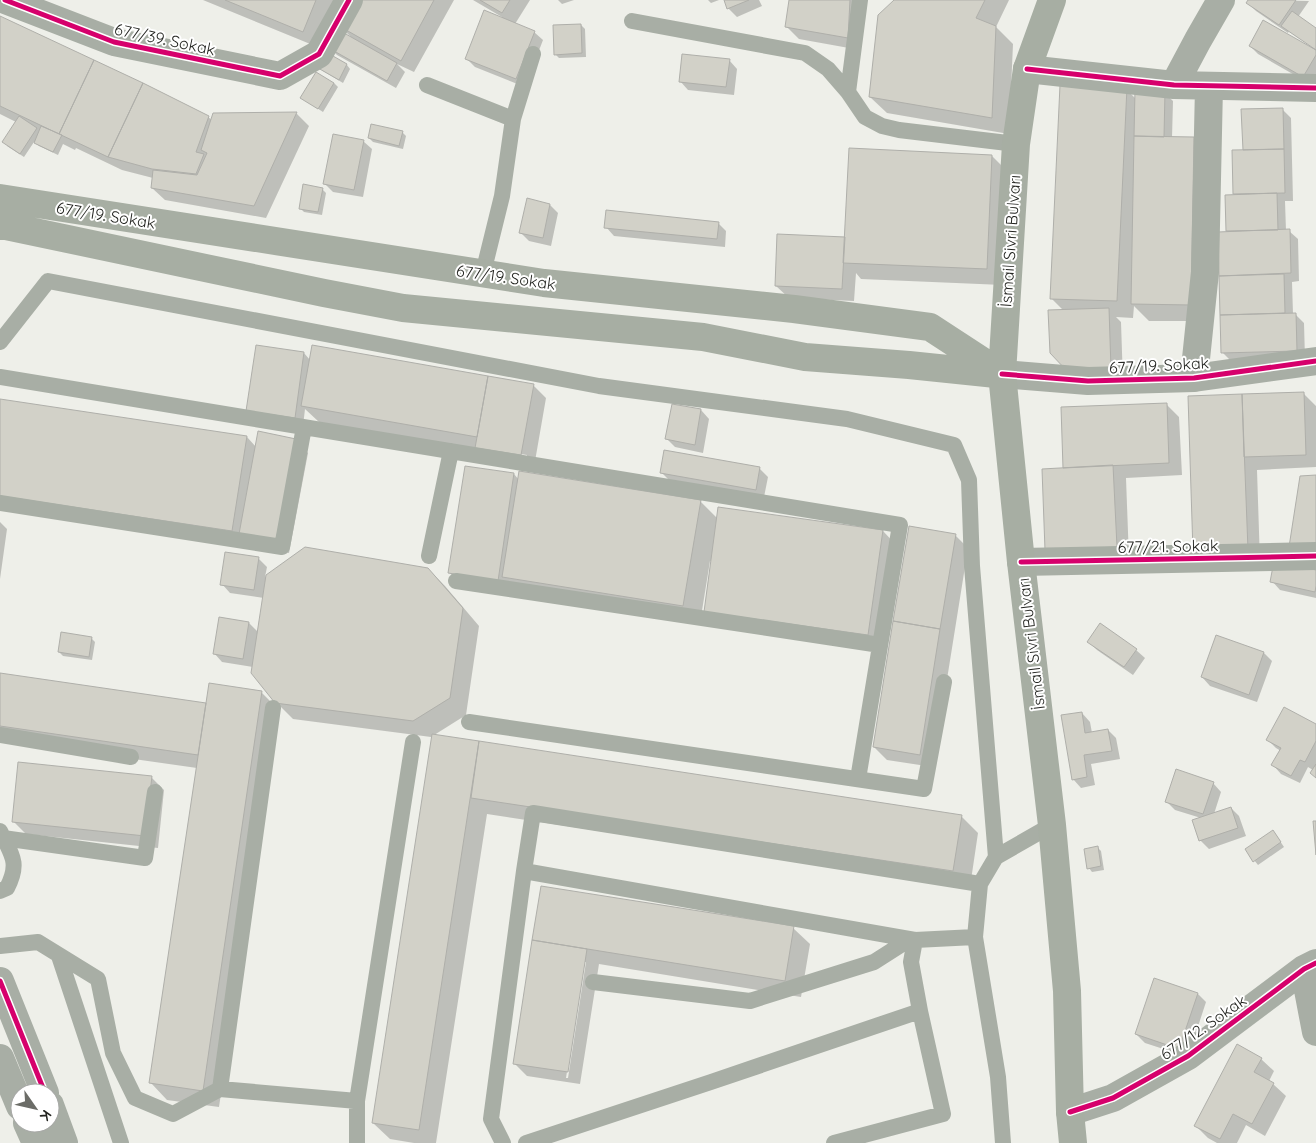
<svg xmlns="http://www.w3.org/2000/svg" width="1316" height="1143" viewBox="0 0 1316 1143" font-family="Quicksand,sans-serif">
	<rect width="100%" height="100%" fill="#eeefe9"/>
	<path fill="#0003" fill-rule="evenodd" d="M203 0H340L320 48Z
		M355 0H454L414 72 397 64 405 72 396 88 337 55 329 47 352 38 340 26Z
		M473 0H530L515 24 534 32 543 40 525 87 475 67 466 58 502 17Z
		M558 0H574L562 4Z
		M708 0H719L711 3Z
		M725 0H759L762 6 737 17 728 8Z
		M790 0H863L860 50 799 39 786 26Z
		M896 0H1009L996 27 1013 44 1009 134 887 113 870 97Z
		M1249 0 1309 1 1298 17 1316 29V78L1312 85 1258 54 1250 46 1312 49 1313 47 1289 31 1288 33 1256 11 1248 3Z
		M0 17 208 117 212 120 214 114H297L309 126 266 218 165 200 152 188 153 178 122 170 76 148 75 150 63 144 58 155 39 146 34 142 24 157 7 146 16 122 0 114Z
		M581 25 585 29 586 57 559 58 555 54Z
		M327 54 347 65 350 69 343 83 323 71 319 68Z
		M729 60 737 69 734 95 688 90 680 81Z
		M334 83 338 87 323 112 306 101Z
		M1126 89 1136 99 1164 92 1173 101 1172 138H1193L1210 155 1207 321H1149L1134 306 1133 318 1116 317 1121 322 1123 382 1064 311 1052 299Z
		M1282 109 1291 118 1293 201H1285L1286 231H1289L1298 239 1299 281 1292 282 1293 314H1295L1304 323 1305 359 1231 361 1223 353 1219 233H1227L1226 196H1234L1233 152 1244 151Z
		M402 132 406 136 403 149 373 142 369 138Z
		M363 141 372 149 363 197 333 192 325 184Z
		M992 156 1009 173 1003 285 861 279 856 273 854 301 789 298 776 286Z
		M322 189 326 193 322 215 304 212 300 208Z
		M550 205 558 213 551 246 529 241 521 233Z
		M718 223 726 231 725 247 614 236 606 227Z
		M304 353 310 360 533 385 546 398 534 467 319 422 305 409 303 426 256 419ZM494 450 527 455V458Z
		M1303 393 1316 406V467L1257 470 1260 562 1207 564 1189 398Z
		M0 400 247 437 256 447 295 440 308 453 289 553 253 546Z
		M1166 404 1179 417 1182 475 1126 478 1129 559 1047 549 1065 469Z
		M701 410 709 419 703 453 675 447 667 439Z
		M466 467 514 474 519 480 700 501 718 519 883 531 899 548 885 651 712 561H710L700 623 462 585 449 572Z
		M759 468 768 477 764 497 670 481 662 473Z
		M0 522 7 529 0 579Z
		M955 535 968 548 933 767 887 760 874 747Z
		M305 549 428 569 445 586 479 626 466 715 431 737 293 719 276 702 253 667 222 662 214 653 220 618 249 623 258 632 264 598 230 593 222 584 258 558 267 567 265 577Z
		M1316 571V598L1280 590 1272 581Z
		M91 638 95 642 92 660 63 656 59 652Z
		M1089 642 1136 650 1145 658 1133 675 1097 650Z
		M1264 653 1272 661 1257 702 1210 686 1202 677Z
		M0 674 207 704 261 692 278 709 219 1107 167 1100 151 1083 197 768 0 740Z
		M1082 713 1090 722 1092 733 1108 730 1116 738 1120 759 1091 764 1095 785 1081 788 1073 779Z
		M1316 726V778L1313 770 1308 767 1300 783 1281 774 1273 765 1281 751 1276 748 1268 740Z
		M433 736 961 816 978 833 970 887 487 814 436 1143H414L390 1139 373 1123Z
		M151 777 164 790 158 848 26 834 13 821Z
		M1213 783 1221 792 1214 814 1231 808 1239 816 1246 836 1209 849 1200 840 1201 818 1175 810 1167 802Z
		M1276 835 1284 847 1258 865 1246 850Z
		M1097 847 1101 851 1104 870 1092 872 1089 868Z
		M542 887 793 928 810 944 801 997 599 964 580 1084 527 1076 514 1063ZM584 962H586L568 1078H566Z
		M1198 994 1206 1002 1188 1057 1145 1043 1136 1034Z
		M1261 1059 1274 1071 1269 1081 1273 1084 1286 1096 1265 1136 1246 1125 1237 1143H1217L1208 1138 1195 1125Z"/>
	<path fill="#d2d1c8" stroke="#afafaa" d="M225 0H316L303 32Z
		M353 0H434L401 61 339 26Z
		M480 0H510L502 13Z
		M724 0H749L727 9Z
		M789 0H850L848 38 785 27Z
		M894 0H985L976 18 996 26 992 118 869 97 878 15Z
		M1248 0H1296L1279 25 1246 3Z
		M484 10 535 31 516 79 465 59Z
		M1292 11 1316 28V50L1281 26Z
		M0 16 94 60 59 134 0 106Z
		M1263 20 1316 50V55L1303 77 1249 46Z
		M581 24 582 53 554 55 553 25Z
		M337 29 397 63 387 81 327 47Z
		M326 52 347 64 339 80 318 68Z
		M682 54 730 59 726 87 679 82Z
		M94 60 143 83 108 157 59 134Z
		M316 72 334 83 318 109 300 98Z
		M143 83 209 116 196 152 204 154 196 174 152 169 108 157Z
		M1060 85 1127 87 1117 301 1050 299Z
		M1135 90 1165 91 1164 137 1134 136Z
		M1283 108 1284 149 1243 150 1241 109Z
		M297 112 254 206 151 188 153 170 197 175 207 153 201 150 213 113Z
		M19 116 37 128 20 154 2 142Z
		M371 124 403 131 399 146 368 138Z
		M41 126 62 135 53 152 34 143Z
		M333 134 364 140 354 190 323 184Z
		M1134 136 1194 137 1191 305 1131 304Z
		M849 148 992 155 987 269 843 263Z
		M1284 149 1285 193 1233 194 1232 150Z
		M303 184 323 188 318 212 299 209Z
		M1277 193 1278 230 1226 231 1225 195Z
		M527 198 550 204 543 238 519 233Z
		M606 210 719 222 717 239 604 228Z
		M1290 229 1291 273 1219 276 1218 232Z
		M777 234 845 237 842 289 775 286Z
		M1284 274 1285 313 1220 315 1219 276Z
		M1109 308 1111 369 1067 371 1050 353 1048 310Z
		M1296 313 1297 351 1221 353 1220 315Z
		M256 345 304 352 295 418 246 411Z
		M312 345 488 376 477 437 301 406Z
		M488 376 534 384 521 455 475 448Z
		M1304 392 1306 455 1244 457 1242 394Z
		M1242 394 1248 550 1193 552 1188 396Z
		M0 399 247 436 232 531 0 496Z
		M1167 403 1169 463 1063 468 1061 407Z
		M672 404 701 409 695 445 665 439Z
		M258 431 296 439 276 541 239 534Z
		M664 450 760 467 756 490 660 473Z
		M1113 465 1117 547 1045 550 1042 469Z
		M465 466 514 473 498 581 448 573Z
		M519 471 701 500 683 606 502 577Z
		M1316 475V547H1289L1300 476Z
		M718 507 883 530 868 635 704 612Z
		M909 526 956 534 940 629 893 621Z
		M305 547 428 568 463 608 450 698 413 721 275 703 251 673 266 575Z
		M225 552 259 557 254 590 220 585Z
		M1274 561 1316 570V586L1315 592 1270 582Z
		M219 617 249 622 243 659 213 654Z
		M893 621 940 629 920 755 873 747Z
		M1100 623 1137 649 1124 667 1087 642Z
		M61 632 92 637 89 657 58 652Z
		M1216 635 1264 652 1249 695 1201 677Z
		M0 673 206 703 198 755 0 726Z
		M209 683 262 691 203 1091 149 1083Z
		M1284 707 1316 724V741L1305 762 1300 760 1291 776 1271 765 1281 748 1266 740Z
		M1082 712 1085 733 1108 729 1112 751 1084 755 1087 777 1072 780 1061 715Z
		M432 734 479 741 419 1130 372 1123Z
		M479 741 962 815 953 871 471 798Z
		M18 762 152 776 145 836 12 822Z
		M1316 764V778L1310 773Z
		M1176 769 1214 782 1203 814 1165 802Z
		M1231 807 1238 828 1199 841 1192 820Z
		M1313 821H1316V855Z
		M1273 830 1281 842 1253 862 1245 849Z
		M1098 846 1101 866 1087 869 1084 849Z
		M541 886 794 926 785 981 532 940Z
		M532 940 587 949 568 1072 513 1064Z
		M1154 978 1198 993 1179 1049 1135 1034Z
		M1237 1044 1262 1058 1254 1072 1274 1083 1252 1124 1233 1114 1220 1139 1194 1126Z"/>
	<g fill="none" stroke-linecap="round" stroke-linejoin="round">
		<path stroke="#a8aea5" stroke-width="16" d="M632 21 805 53 828 69 848 92 865 117 882 126 899 130 1016 144
			M427 85 513 119 502 196 483 273
			M848 92 860 0
			M513 119 533 54
			M0 342 48 281 599 386 847 419 954 445 969 480 972 566 996 857
			M0 377 900 525 858 779
			M0 503 282 547 304 427
			M429 556 451 451
			M456 581 880 645
			M469 722 924 789 944 682
			M0 735 131 757
			M0 831C12 855 20 863 7 888L0 891
			M3 838 145 858 155 792
			M524 871 533 813 980 884
			M0 946 38 942 98 979 113 1053 135 1098 173 1114 220 1089 357 1101V1143
			M59 956 121 1143
			M593 982 750 1001 874 962 910 939
			M220 1089 273 708
			M357 1101 413 742
			M503 1143 491 1119 524 871 915 940
			M526 1143 711 1082 920 1011 911 962 915 940 975 937
			M834 1143 943 1114 920 1011
			M1003 1143 998 1077 975 937 980 884 996 857 1052 825"/>
		<path stroke="#a8aea5" stroke-width="28" d="M5 0 114 42 280 76 319 54 349 0
			M1027 69 1174 85 1316 88
			M1174 85 1198 40 1221 0
			M1194 378 1205 272 1209 86
			M1021 562 1316 556
			M1304 969 1316 1032
			M1070 1112 1113 1098 1188 1056 1304 969 1316 963"/>
		<path stroke="#a8aea5" stroke-width="28" d="M1002 374 1088 381 1194 378 1316 361
			M0 981 45 1093
			M0 1058 20 1106
			M50 1105 64 1143
			M27 1123 36 1143"/>
		<path stroke="#a7aea3" stroke-width="28" d="M1052 0 1027 69 1016 144 1002 374 1021 562 1052 825 1067 991 1070 1112 1073 1143
			M0 198 544 283 794 309 930 327 1002 374
			M0 226H6L324 293 403 308 703 337 805 357 909 365 996 374"/>
		<defs>
			<path id="cycleway" d="M5 0 114 42 280 76 319 54 349 0
				M1027 69 1174 85 1316 88
				M1002 374 1088 381 1194 378 1316 361
				M1021 562 1316 556
				M0 981 45 1093
				M1070 1112 1113 1098 1188 1056 1304 969 1316 963"/>
		</defs>
		<use href="#cycleway" stroke="#fff" stroke-width="8"/>
		<use href="#cycleway" stroke="#d6006c" stroke-width="5"/>
	</g>
	<g text-anchor="middle" stroke-width="4" stroke-linejoin="round" paint-order="stroke">
		<g font-size="16" fill="#242521" stroke="#fff">
			<text transform="translate(165 39) rotate(12)" y="6">677/39. Sokak</text>
			<text transform="translate(106 215) rotate(9)" y="6">677/19. Sokak</text>
			<text transform="translate(1010 241) rotate(-86)" y="6">İsmail Sivri Bulvarı</text>
			<text transform="translate(506 277) rotate(8)" y="6">677/19. Sokak</text>
			<text transform="translate(1159 365) rotate(-3)" y="6">677/19. Sokak</text>
			<text transform="translate(1168 546) rotate(-1)" y="6">677/21. Sokak</text>
			<text transform="translate(1031 644) rotate(-97)" y="6">İsmail Sivri Bulvarı</text>
			<text transform="translate(1203 1027) rotate(-35)" y="6">677/12. Sokak</text>
		</g>
	</g>
	<g transform="translate(35 1108) rotate(124)"><circle r="24" fill="#ffffff" stroke="#a7a8a6"/>
	<path d="M0-4L9 19L0 12L-9 19Z" fill="#6b6c67"/>
	<text y="-8" font-size="14" font-weight="bold" text-anchor="middle" fill="#242521">K</text>
	</g>
</svg>
